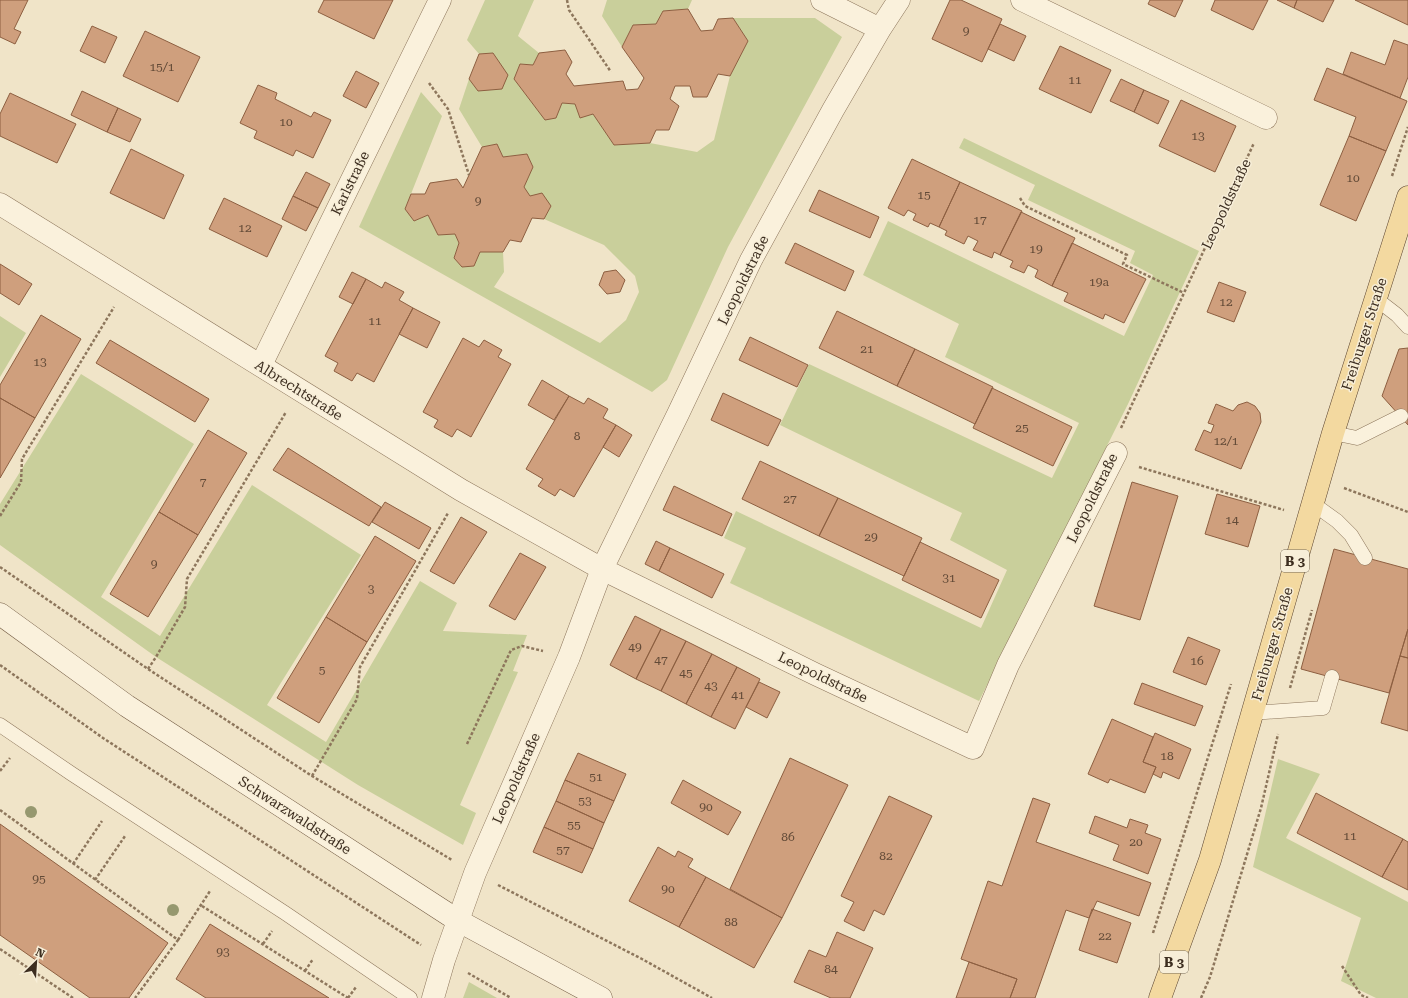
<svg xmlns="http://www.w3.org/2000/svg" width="1408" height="998" viewBox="0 0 1408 998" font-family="'Roboto Serif',serif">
	<rect width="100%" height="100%" fill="#f0e4c8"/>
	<path fill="#c9cf9b" d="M485 0H534L518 36 539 53 533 65 520 64 514 79 545 120 556 118 562 103 575 104 580 118 593 114 614 145 650 143 697 152 714 140 730 76 748 41 733 18H815L842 37 728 247 667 380 652 392 359 227 421 92 442 116 405 209 414 221 428 215 438 235 455 234 459 243 454 258 462 267 474 266 480 252H503L504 272 494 287 600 343 626 320 639 292 635 276 604 245 544 219 551 206 530 196 524 187 533 167 527 154 503 157 497 144 482 147 459 109 469 79 478 91 507 75 493 53 479 54 467 40Z
		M607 0H692L688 9 663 11 656 24 633 25 622 47 602 16Z
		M964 138 1199 251 1128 404 979 701 730 583 746 548 724 538 736 511 981 628 1007 570 950 540 962 513 780 425 809 364 1052 478 1079 423 945 357 959 324 863 275 888 221 1124 336 1153 275 1130 263 1135 251 1028 200 1035 185 959 148Z
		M0 316 26 333 0 377Z
		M81 374 194 444 101 597 160 636 252 485 361 555 267 705 326 742 420 581 457 603 443 631 527 635 513 671 518 672 460 805 476 813 463 845 358 785 156 657 0 545V504Z
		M1278 759 1320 774 1286 838 1408 902V998H1376L1341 981 1361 918 1253 867Z
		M469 982 497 998H463Z"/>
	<path fill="#cf9f7d" stroke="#8d5f41" d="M0 0H28L14 29 21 32 15 44 0 37Z
		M324 0H393L374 39 318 12Z
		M950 0H961L1002 19 982 62 932 39Z
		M1150 0H1183L1175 17 1148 4Z
		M1215 0H1268L1253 30 1211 10Z
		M1277 0H1297L1294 8Z
		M1297 0H1334L1323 22 1294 8Z
		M1355 0H1408V25Z
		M688 9 701 31 713 30 718 19 733 18 748 41 730 76 718 74 707 97H693L690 86H675L670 99 679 106 669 130H656L650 143 614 145 593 114 580 118 575 104 562 103 556 118 545 120 514 79 520 64 533 65 539 53 565 50 572 62 566 74 574 86 623 81 626 90 638 89 644 78 622 47 633 25 656 24 663 11Z
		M1000 24 1026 36 1014 61 988 49Z
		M92 26 117 37 105 63 80 51Z
		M145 31 200 57 178 102 123 76Z
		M1394 40 1408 45V77L1400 98 1343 74 1351 52 1385 65Z
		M1060 46 1111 70 1091 113 1039 89Z
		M493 53 508 75 502 89 478 91 469 79 479 54Z
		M1327 68 1407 101 1386 151 1349 136 1356 117 1314 100Z
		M356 71 379 83 366 108 343 96Z
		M1121 79 1144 90 1134 112 1110 101Z
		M258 85 277 93 275 99 311 117 314 112 331 120 313 158 296 150 293 156 254 138 257 131 240 123Z
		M1144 90 1169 101 1158 124 1134 112Z
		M82 91 118 108 107 132 71 115Z
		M10 93 76 124 57 163 0 136V114Z
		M1181 100 1236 126 1215 172 1159 146Z
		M118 108 141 119 130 142 107 132Z
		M1349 136 1386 151 1356 221 1320 205Z
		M497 144 503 157 527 154 533 167 524 187 530 196 542 193 551 206 544 219 532 218 521 242 510 240 503 252H480L474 266 462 267 454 258 459 243 455 234 438 235 428 215 414 221 405 209 411 194H425L430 183 457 179 463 188 482 147Z
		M131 149 184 175 164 219 110 193Z
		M912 159 960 182 939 227 930 223 928 227 913 220 916 214 908 210 904 216 888 208Z
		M306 172 330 184 318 208 293 196Z
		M960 182 1022 211 1000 255 994 252 992 258 973 250 978 241 968 236 964 244 945 235 947 231 939 227Z
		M819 190 879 217 870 238 809 211Z
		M293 196 318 208 306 231 282 219Z
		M224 198 282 226 267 257 209 229Z
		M1021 212 1075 238 1052 286 1035 277 1038 270 1028 265 1024 273 1010 267 1013 261 1000 255Z
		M795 243 854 271 845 291 785 263Z
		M1072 243 1146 279 1124 323 1105 314 1103 319 1064 301 1068 293 1052 286Z
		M0 264 32 284 19 305 0 293Z
		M616 270 625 280 620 292 607 294 599 285 604 272Z
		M352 272 366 279 353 304 339 297Z
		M366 279 382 288 385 282 404 292 399 300 413 308 374 382 357 373 352 381 334 371 338 363 325 356Z
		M1219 282 1246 292 1234 322 1207 312Z
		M413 308 440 322 427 348 399 334Z
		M837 311 915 349 897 386 819 348Z
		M41 315 81 339 35 418 0 398V385Z
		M750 337 808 365 797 387 739 360Z
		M463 338 479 347 484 340 502 350 498 357 511 364 471 437 457 429 452 437 434 427 438 420 423 412Z
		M110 340 209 399 195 422 96 363Z
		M1408 348V425L1382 396 1399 349Z
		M915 349 993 387 975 424 897 386Z
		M542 380 569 396 554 420 528 405Z
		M992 388 1072 427 1053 466 973 428Z
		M723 393 781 420 768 446 711 420Z
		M569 396 584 404 588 398 608 409 603 418 616 425 574 497 560 489 555 496 538 486 543 479 526 469Z
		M0 398 35 418 0 478Z
		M1247 402 1255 406 1260 413 1261 422 1241 469 1195 450 1204 430 1211 433 1214 425 1208 423 1216 404 1233 411 1238 405Z
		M616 425 632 435 619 457 603 447Z
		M208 430 247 453 198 535 159 512Z
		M288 448 381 507 369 526 273 470Z
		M760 461 838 498 819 536 742 499Z
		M1132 482 1178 496 1140 620 1094 606Z
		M674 486 732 514 722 536 663 510Z
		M1217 494 1260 506 1248 547 1205 534Z
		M838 498 922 538 904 576 819 536Z
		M385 502 431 528 419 549 372 522Z
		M159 512 198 535 148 617 110 594Z
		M461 517 487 532 454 584 430 571Z
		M375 536 416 561 367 642 326 617Z
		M656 541 670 548 659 571 645 564Z
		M920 542 999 580 981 618 902 580Z
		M670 548 724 574 712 598 659 571Z
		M1334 549 1408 569V629L1389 693 1301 669Z
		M520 553 546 567 515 620 489 606Z
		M635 616 661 629 636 679 610 665Z
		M326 617 367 642 319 723 277 698Z
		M661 629 686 641 661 691 636 679Z
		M1408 629V658L1400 656Z
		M1188 637 1220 650 1206 685 1173 672Z
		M686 641 712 654 686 704 661 691Z
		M712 654 737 667 711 717 686 704Z
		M1400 656 1408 658V731L1381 723Z
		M737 667 760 679 735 729 711 717Z
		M759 682 780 692 767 718 746 707Z
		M1142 683 1203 706 1195 726 1134 704Z
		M1112 719 1153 737 1143 762 1156 767 1145 793 1110 779 1108 783 1088 774Z
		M1155 733 1191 749 1179 779 1163 772 1161 778 1153 774 1156 767 1143 762Z
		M578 753 626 774 614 801 565 780Z
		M790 758 848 785 782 918 730 889Z
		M565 780 614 801 604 823 556 801Z
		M683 780 741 812 728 835 671 803Z
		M1316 793 1403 839 1382 877 1297 833Z
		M889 796 932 816 884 915 874 910 864 931 844 921 854 902 841 896Z
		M1033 798 1050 804 1036 842 1151 883 1139 916 1097 901 1089 918 1066 910 1035 998H1010L1017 979 961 959 988 881 1002 886Z
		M556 801 604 823 593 849 544 827Z
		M1095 816 1127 828 1130 819 1148 825 1145 833 1161 839 1148 874 1113 860 1119 845 1089 833Z
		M0 824 168 943 129 998H90L0 935Z
		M544 827 593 849 582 873 533 852Z
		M1403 839 1408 842V890L1382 877Z
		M658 847 675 857 678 851 693 859 688 867 706 877 679 927 629 901Z
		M706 877 782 918 754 968 679 927Z
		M1092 909 1131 923 1117 963 1079 950Z
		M210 924 329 998H206L176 979Z
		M837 932 873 948 850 998H831L794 982 809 950 826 957Z
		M969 962 1017 979 1010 998H956Z"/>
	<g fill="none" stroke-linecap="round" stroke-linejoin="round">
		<defs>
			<path id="lane" d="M1375 298 1397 315 1408 327
				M1333 433 1357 438 1401 416
				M1312 503 1337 521 1351 535 1365 558
				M1252 713 1323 708 1332 677
				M0 725 72 774 285 913 410 998"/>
			<path id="street" d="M822 0 880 29
				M1022 0 1266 118
				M0 204 461 490 602 569 815 674 973 748 1008 665 1116 453
				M261 365 440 0
				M433 998 444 960 475 873 569 657 602 569 678 414 751 260 833 110 880 29 899 0"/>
			<path id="secondary" d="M0 614 127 706 457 920 601 998"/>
			<path id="primary" d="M1160 998 1210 860 1333 433 1408 197"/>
		</defs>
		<use href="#lane" stroke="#8d765c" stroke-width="15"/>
		<use href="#street" stroke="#8d765c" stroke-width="23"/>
		<use href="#secondary" stroke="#6f573f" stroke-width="23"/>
		<use href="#primary" stroke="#5b4430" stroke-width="23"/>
		<path stroke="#8d765c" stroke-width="2.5" stroke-dasharray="3 2" stroke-linecap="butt" d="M567 0 569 10 611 72
			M429 83 448 109 469 175
			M1392 176 1408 127
			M1020 198 1025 206 1127 255 1123 264 1184 293
			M1121 428 1254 143
			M1139 467 1284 510
			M1344 488 1408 512
			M0 516 21 482 22 459 114 307
			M0 567 148 669 312 776 452 860
			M0 665 103 738 421 945
			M148 669 156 657 185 607 187 579 286 412
			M1290 688 1312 610
			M467 744 511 650 522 646 543 651
			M0 771 10 758
			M312 776 357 699 360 667 448 513
			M0 810 178 940 135 998
			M73 864 102 821
			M95 880 125 836
			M498 885 642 959 712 998
			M202 906 348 998
			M1153 933 1231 684
			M178 940 210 891
			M263 944 272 931
			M0 949 73 998
			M1342 966 1361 995 1368 998
			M305 971 313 959
			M468 973 511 998
			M348 998 356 987
			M1201 998 1210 977 1261 808 1278 734"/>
		<use href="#lane" stroke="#faf1dc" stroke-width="14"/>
		<use href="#street" stroke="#faf1dc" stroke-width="22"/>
		<use href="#secondary" stroke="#faf1dc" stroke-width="22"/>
		<use href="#primary" stroke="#f3d9a0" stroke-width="22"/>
	</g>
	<g fill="#96986f">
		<circle cx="31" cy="812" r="6"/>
		<circle cx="173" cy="910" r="6"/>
	</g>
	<g text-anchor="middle" stroke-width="3" stroke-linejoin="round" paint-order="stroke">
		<g font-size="12" fill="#624a37">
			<text x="966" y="35">9</text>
			<text x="162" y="71">15/1</text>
			<text x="1075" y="84">11</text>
			<text x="286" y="126">10</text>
			<text x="1198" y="140">13</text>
			<text x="1353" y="182">10</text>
			<text x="924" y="199">15</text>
			<text x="478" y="205">9</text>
			<text x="980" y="224">17</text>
			<text x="245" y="232">12</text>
			<text x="1036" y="253">19</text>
			<text x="1099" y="286">19a</text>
			<text x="1226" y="306">12</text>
			<text x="375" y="325">11</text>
			<text x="867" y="353">21</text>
			<text x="40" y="366">13</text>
			<text x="1022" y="432">25</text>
			<text x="577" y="440">8</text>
			<text x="1226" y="445">12/1</text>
			<text x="203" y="486">7</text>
			<text x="790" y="503">27</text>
			<text x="1232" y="524">14</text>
			<text x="871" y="541">29</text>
			<text x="154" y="568">9</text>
			<text x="949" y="582">31</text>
			<text x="371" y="593">3</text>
			<text x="635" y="651">49</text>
			<text x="661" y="664">47</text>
			<text x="1197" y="665">16</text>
			<text x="322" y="674">5</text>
			<text x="686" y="677">45</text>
			<text x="711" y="690">43</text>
			<text x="738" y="699">41</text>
			<text x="1167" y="760">18</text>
			<text x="596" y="781">51</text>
			<text x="585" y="805">53</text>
			<text x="706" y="811">90</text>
			<text x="574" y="829">55</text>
			<text x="1350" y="840">11</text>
			<text x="788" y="841">86</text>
			<text x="1136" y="846">20</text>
			<text x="563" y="854">57</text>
			<text x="886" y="860">82</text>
			<text x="39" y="883">95</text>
			<text x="668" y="893">90</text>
			<text x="731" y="926">88</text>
			<text x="1105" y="940">22</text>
			<text x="223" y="956">93</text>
			<text x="831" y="973">84</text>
		</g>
		<g fill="#f7eed8" stroke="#756857" stroke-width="1">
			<rect x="1281" y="550" width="28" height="22" rx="3"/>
			<rect x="1160" y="951" width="28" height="22" rx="3"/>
		</g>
		<g font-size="13" font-weight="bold" fill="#3d2e20">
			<text x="1295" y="566">B 3</text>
			<text x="1174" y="967">B 3</text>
		</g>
		<g font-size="14" fill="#3d2e20" stroke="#f7eed8">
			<text transform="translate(350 183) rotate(-64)" y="5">Karlstraße</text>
			<text transform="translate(1226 204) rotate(-65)" y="5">Leopoldstraße</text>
			<text transform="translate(743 280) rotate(-64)" y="5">Leopoldstraße</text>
			<text transform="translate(1364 334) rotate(-72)" y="5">Freiburger Straße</text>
			<text transform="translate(299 390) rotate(32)" y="5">Albrechtstraße</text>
			<text transform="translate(1092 498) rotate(-64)" y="5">Leopoldstraße</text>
			<text transform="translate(1272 644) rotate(-74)" y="5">Freiburger Straße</text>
			<text transform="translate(823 677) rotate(26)" y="5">Leopoldstraße</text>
			<text transform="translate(516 778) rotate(-66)" y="5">Leopoldstraße</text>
			<text transform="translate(295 815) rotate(33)" y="5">Schwarzwaldstraße</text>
		</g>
	</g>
	<g transform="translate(36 962) rotate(25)" stroke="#f7eed8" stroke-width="3" paint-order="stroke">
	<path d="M0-3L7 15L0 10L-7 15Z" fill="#3d2e20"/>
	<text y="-6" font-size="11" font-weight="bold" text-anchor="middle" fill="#3d2e20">N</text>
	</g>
</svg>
